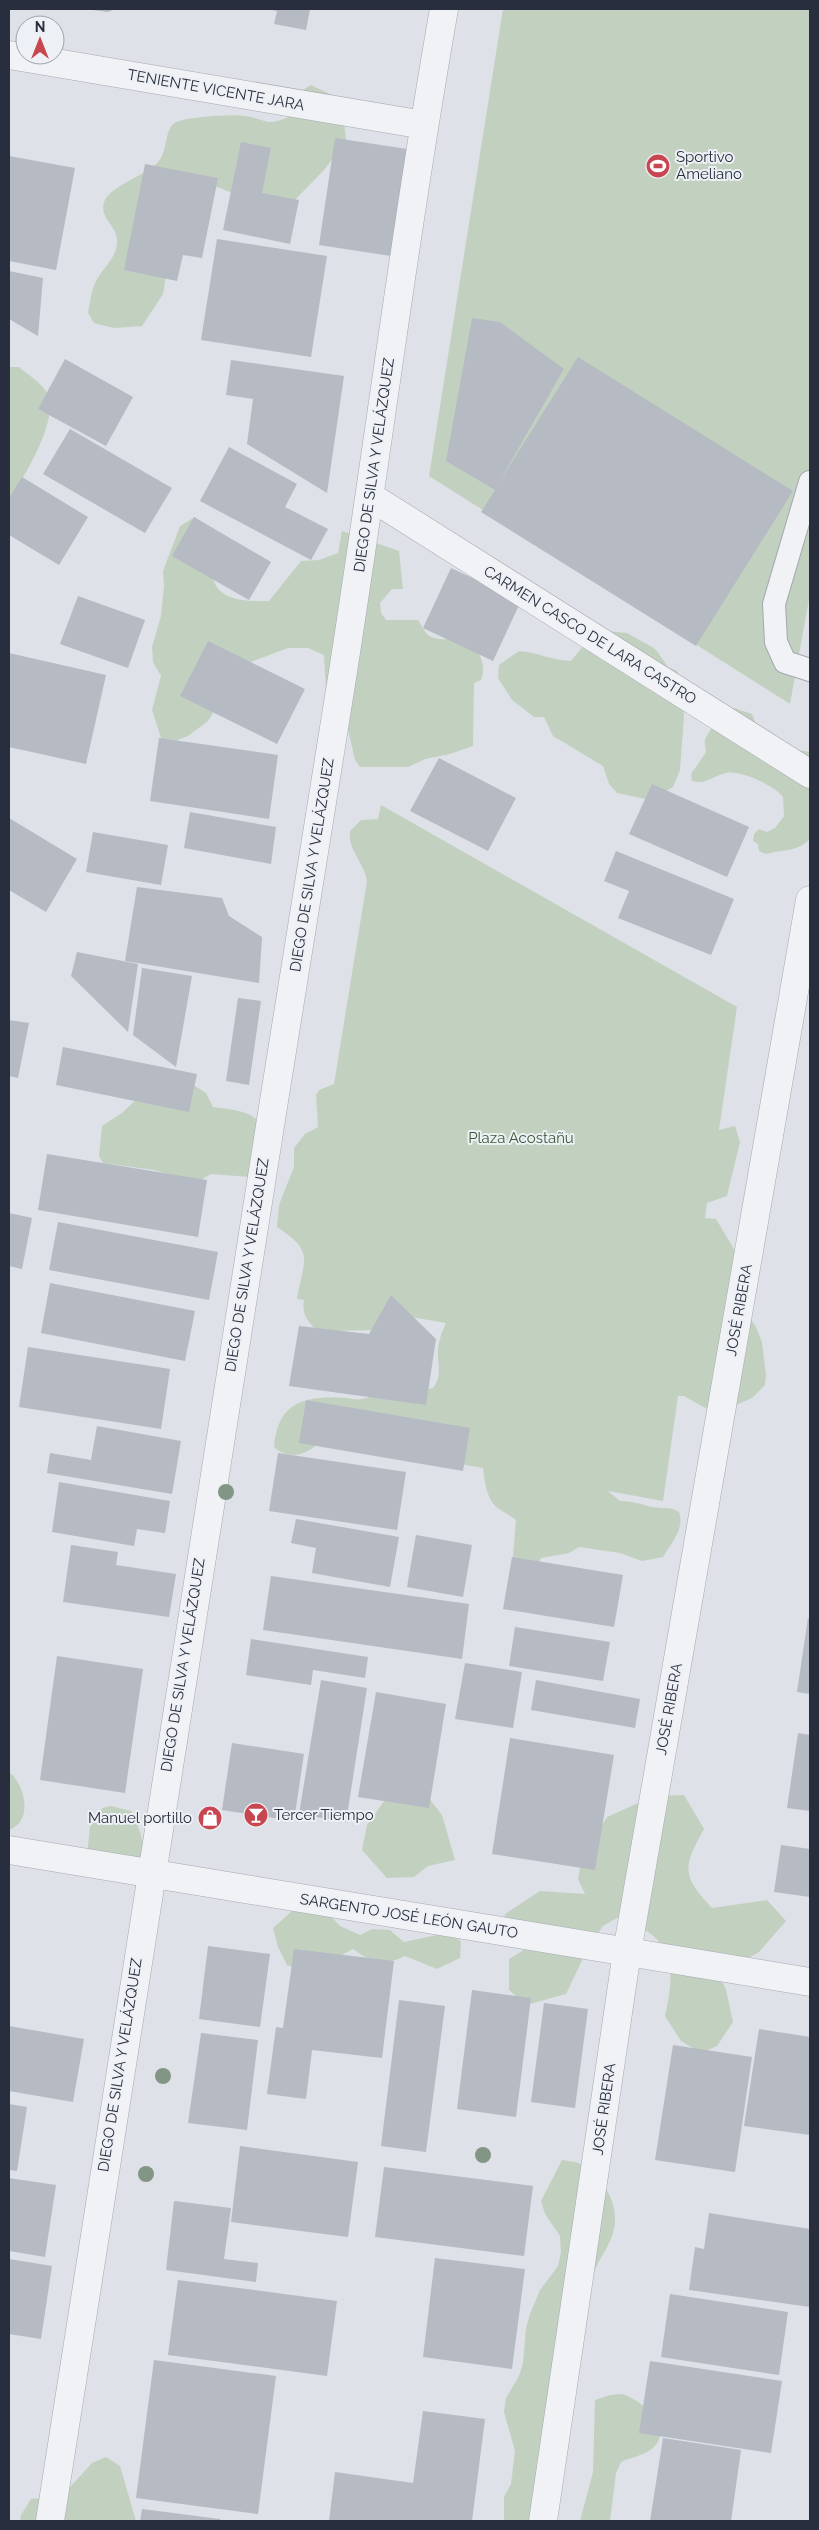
<svg xmlns="http://www.w3.org/2000/svg" width="819" height="2530" viewBox="0 0 819 2530" font-family="Raleway,sans-serif">
	<rect width="100%" height="100%" fill="#dee1e7"/>
	<path fill="#c2d1bf" d="M503 9H810V594L790 704 429 476Z
		M311 85 342 100 346 141 324 170 292 203 235 194 217 187 200 189 169 257 163 294 142 326 114 328 94 323 88 313C90 304 91 292 95 283 102 268 118 258 117 240 117 226 99 218 104 202 110 186 145 176 158 162 169 151 163 125 179 121 194 117 236 113 251 117 271 122 265 125 287 118L301 91Z
		M9 367H19C27 374 39 381 45 390 64 414 23 478 9 500Z
		M195 517 211 529C210 582 206 603 269 601L301 561 319 560 338 553 342 531 399 551 403 589H392L380 603 381 613 386 620H418C421 624 425 633 429 636 440 642 454 637 464 641 480 648 487 665 481 680L474 683 473 746 450 754 425 759 408 767H360L355 760 345 716 326 690 324 655 308 648H288L243 665 208 721 188 736 170 743 161 738 152 710 161 676 153 662 152 647 161 616 164 586 163 571 180 526Z
		M596 630 627 633 652 647 657 651 668 667 677 671 681 679 684 716 680 770 673 787 650 800 617 793 609 784 603 766 553 736 544 717H534L512 700 498 678 499 665 519 651C537 652 553 661 571 661Z
		M734 708 752 714 762 739 784 748 810 752V839C797 852 784 849 766 854L759 851 758 844 753 841 754 834 759 829 767 832 775 828 784 816 783 797C774 785 740 770 726 773 713 776 705 785 692 781L691 774 706 752C706 748 704 744 705 740 708 730 718 723 723 712Z
		M381 805 737 1007 719 1130 735 1126 740 1142 727 1196 707 1203 705 1218 716 1219 740 1259 743 1310 755 1325 762 1342 766 1375 765 1385 752 1398 716 1414 684 1396H678L663 1501 608 1491 620 1501C632 1501 640 1504 652 1507 662 1509 670 1506 679 1512 685 1529 671 1543 663 1557L642 1561 620 1553 579 1547 569 1553 541 1558 535 1569H512L516 1520C510 1515 505 1513 499 1509 486 1500 485 1482 483 1468L321 1440C309 1455 289 1461 274 1447 278 1400 306 1396 346 1398 355 1399 360 1401 369 1397L426 1390 433 1388C443 1375 437 1364 438 1349 439 1339 442 1332 446 1323L394 1314 378 1330 317 1331C308 1322 301 1313 304 1300L297 1299C304 1258 315 1252 277 1227L279 1205 294 1167V1148L305 1134 318 1127 316 1095 319 1090 334 1084 367 881C364 862 348 851 350 831L361 820 378 819Z
		M192 1084 206 1093 213 1107C226 1109 251 1110 258 1122L263 1178 211 1174 197 1182 154 1170 103 1163 99 1156 102 1126 122 1113 143 1093Z
		M9 1772C26 1785 33 1822 9 1830Z
		M424 1792 442 1815 455 1860 428 1866 414 1877 387 1878 362 1850 367 1825 387 1797Z
		M684 1795 704 1829C683 1867 681 1875 712 1908L767 1900 786 1921 759 1952 719 1975 726 1990 733 2022 717 2046 701 2053 681 2041 665 2016C670 1993 676 1963 660 1943 652 1932 633 1923 622 1915L603 1926 589 1946 566 1994 526 2005 509 1990V1959L527 1948 502 1925 505 1914 540 1891 585 1894 578 1879 582 1858 607 1817 654 1796Z
		M111 1806 131 1811C138 1826 149 1846 138 1860L87 1855 90 1827 102 1808Z
		M310 1909 328 1913 340 1926 360 1935 372 1929 390 1930 404 1942 446 1933 461 1941 460 1958 437 1969 405 1956C383 1967 371 1962 353 1949L308 1973 287 1965 278 1947 273 1928 292 1911Z
		M562 2160C567 2161 573 2161 578 2163 601 2172 620 2204 614 2229 611 2245 599 2258 593 2274L555 2521H504V2497L511 2484 515 2451 504 2412 506 2398 519 2376 523 2363 526 2328 530 2314 540 2290 558 2266 561 2252 560 2236 545 2214 541 2201Z
		M623 2394C646 2404 651 2412 661 2433 656 2455 639 2454 621 2462L616 2473 610 2521H580L593 2472 595 2400 610 2395Z
		M106 2457 120 2466 136 2521H20L21 2515 31 2499 61 2497 92 2463Z"/>
	<path fill="#b5bac3" d="M85 9H116L108 12Z
		M267 9H310L306 30 274 24 277 11Z
		M335 138 407 149 391 256 319 245Z
		M241 142 271 148 262 193 299 200 290 244 223 230Z
		M9 156 75 168 56 270 9 261Z
		M145 164 218 178 202 258 183 255 177 281 124 270Z
		M217 239 327 256 311 357 201 340Z
		M9 271 43 278 38 336 9 319Z
		M472 318 500 322 564 369 498 484 578 357 793 491 696 646 481 512 495 490 446 461Z
		M65 359 133 397 106 446 38 409Z
		M231 360 344 376 327 493 247 444 253 399 226 395Z
		M70 429 172 488 145 533 43 474Z
		M229 447 297 484 285 507 328 529 311 560 200 501Z
		M22 477 88 517 59 565 9 535V498Z
		M194 517 271 562 249 600 172 556Z
		M451 568 521 601 493 661 423 628Z
		M78 596 145 620 128 668 60 644Z
		M208 641 305 689 277 744 180 696Z
		M9 653 106 675 86 764 9 747Z
		M159 738 278 755 269 819 150 801Z
		M439 758 516 798 488 851 410 811Z
		M652 784 749 827 727 877 629 834Z
		M190 812 276 827 271 864 184 848Z
		M9 818 77 859 46 912 9 890Z
		M93 832 168 845 161 885 86 872Z
		M616 851 734 899 711 955 618 918 629 891 604 881Z
		M137 887 222 898 229 916 262 937 259 983 125 961Z
		M77 952 138 964 128 1032 71 976Z
		M142 968 192 976 176 1067 133 1035Z
		M238 998 261 1001 249 1085 226 1081Z
		M9 1020 29 1023 18 1078 9 1076Z
		M63 1047 197 1074 189 1112 56 1085Z
		M47 1154 207 1180 198 1237 38 1210Z
		M9 1213 32 1218 22 1269 9 1266Z
		M58 1222 218 1252 209 1300 49 1270Z
		M50 1283 195 1311 185 1361 41 1333Z
		M391 1295 436 1339 426 1405 289 1386 299 1326 369 1334Z
		M28 1347 170 1369 161 1429 19 1407Z
		M306 1400 470 1428 463 1471 299 1443Z
		M97 1426 181 1441 172 1494 47 1473 50 1453 91 1460Z
		M278 1453 406 1472 397 1530 269 1511Z
		M59 1482 170 1501 165 1533 137 1529 134 1546 52 1532Z
		M296 1519 399 1537 390 1587 312 1573 316 1548 291 1543Z
		M416 1535 472 1545 463 1597 407 1587Z
		M71 1545 118 1552 116 1565 176 1574 169 1617 63 1602Z
		M512 1557 623 1575 614 1627 503 1609Z
		M271 1576 469 1604 462 1659 263 1630Z
		M808 1618 810 1619V1694L797 1692Z
		M515 1627 610 1642 603 1681 509 1666Z
		M251 1639 368 1657 365 1678 313 1670 311 1685 246 1675Z
		M57 1656 143 1669 125 1793 40 1780Z
		M465 1663 522 1672 513 1728 455 1719Z
		M321 1680 367 1688 346 1822 299 1814Z
		M536 1680 640 1699 635 1728 531 1710Z
		M376 1692 446 1704 429 1808 358 1797Z
		M798 1733 810 1735V1811L787 1808Z
		M510 1738 614 1755 595 1870 492 1854Z
		M232 1743 304 1754 294 1821 222 1810Z
		M781 1845 810 1849V1897L774 1892Z
		M208 1946 270 1954 260 2027 199 2019Z
		M294 1949 394 1961 382 2058 312 2050 306 2099 267 2094 276 2027 283 2028Z
		M472 1990 531 1998 516 2117 457 2109Z
		M399 2000 445 2006 426 2152 381 2146Z
		M544 2003 588 2009 575 2108 531 2102Z
		M9 2026 84 2039 73 2102 9 2091Z
		M759 2029 810 2037V2135L744 2126Z
		M201 2033 258 2040 247 2130 188 2123Z
		M673 2045 752 2057 735 2172 655 2160Z
		M9 2104 27 2107 17 2171 9 2170Z
		M240 2146 358 2162 348 2237 231 2222Z
		M384 2167 533 2186 524 2256 375 2237Z
		M9 2178 56 2185 45 2257 9 2251Z
		M174 2201 231 2208 224 2259 258 2263 256 2282 166 2270Z
		M709 2213 810 2229V2307L689 2290 695 2247 704 2249Z
		M435 2258 525 2269 512 2369 423 2357Z
		M9 2259 52 2266 41 2339 9 2334Z
		M178 2280 337 2301 327 2376 168 2355Z
		M670 2294 788 2312 779 2375 661 2357Z
		M154 2360 276 2376 258 2514 136 2498Z
		M650 2361 782 2381 771 2453 639 2433Z
		M423 2411 485 2419 472 2521H329L335 2472 413 2483Z
		M663 2438 741 2450 731 2521H650Z
		M142 2509 220 2519V2521H140Z"/>
	<g fill="none" stroke-linecap="round" stroke-linejoin="round">
		<defs>
			<path id="service" d="M810 482 774 604 776 642 785 662 810 670"/>
			<path id="minor" d="M9 55 424 125
				M371 497 810 774
				M50 2521C145 1906 243 1292 342 678 377 455 405 231 444 9
				M543 2521 627 1952 810 900"/>
			<path id="tertiary" d="M9 1850 810 1982"/>
		</defs>
		<use href="#service" stroke="#a4a8b1" stroke-width="24"/>
		<use href="#minor" stroke="#a4a8b1" stroke-width="29"/>
		<use href="#tertiary" stroke="#a4a8b1" stroke-width="29"/>
		<use href="#service" stroke="#f0f2f5" stroke-width="22"/>
		<use href="#minor" stroke="#f0f2f5" stroke-width="28"/>
		<use href="#tertiary" stroke="#f0f2f5" stroke-width="28"/>
	</g>
	<g fill="#839686">
		<circle cx="226" cy="1492" r="8"/>
		<circle cx="163" cy="2076" r="8"/>
		<circle cx="483" cy="2155" r="8"/>
		<circle cx="146" cy="2174" r="8"/>
	</g>
	<defs>
		<symbol id="stadium-disc" viewBox="-11 -11 22 22"><circle r="9.5" fill="#c84650" stroke="#edf0f5"/><path d="M0-5a6.5 5 0 1 0 0 10a6.5 5 0 1 0 0-10ZM-3.5-1.8h7v3.6h-7Z" fill="#fff"/></symbol>
		<symbol id="bar-disc" viewBox="-11 -11 22 22"><circle r="9.5" fill="#c84650" stroke="#edf0f5"/><path d="M-6-5H6L.8 .8V4.5H3.5V6h-7V4.5H-.8V.8Z" fill="#fff"/></symbol>
		<symbol id="shop-disc" viewBox="-11 -11 22 22"><circle r="9.5" fill="#c84650" stroke="#edf0f5"/><path d="M-5-2.5h2.3a2.7 3.5 0 0 1 5.4 0H5L5.5 6h-11ZM-1.5-2.5h3a1.5 2.3 0 0 0-3 0Z" fill="#fff"/></symbol>
	</defs>
	<g fill-rule="evenodd">
		<use href="#stadium-disc" x="644" y="152" width="28" height="28"/>
		<use href="#bar-disc" x="242" y="1801" width="28" height="28"/>
		<use href="#shop-disc" x="196" y="1804" width="28" height="28"/>
	</g>
	<g text-anchor="middle" stroke-width="4" stroke-linejoin="round" paint-order="stroke">
		<g font-size="15" fill="#282e3d" stroke="#edf0f5">
			<text transform="translate(216 90) rotate(10)" y="5">TENIENTE VICENTE JARA</text>
			<text transform="translate(374 465) rotate(-82)" y="5">DIEGO DE SILVA Y VELÁZQUEZ</text>
			<text transform="translate(590 635) rotate(32)" y="5">CARMEN CASCO DE LARA CASTRO</text>
			<text transform="translate(312 865) rotate(-81)" y="5">DIEGO DE SILVA Y VELÁZQUEZ</text>
			<text transform="translate(247 1265) rotate(-81)" y="5">DIEGO DE SILVA Y VELÁZQUEZ</text>
			<text transform="translate(739 1310) rotate(-80)" y="5">JOSÉ RIBERA</text>
			<text transform="translate(183 1665) rotate(-81)" y="5">DIEGO DE SILVA Y VELÁZQUEZ</text>
			<text transform="translate(669 1709) rotate(-80)" y="5">JOSÉ RIBERA</text>
			<text transform="translate(409 1916) rotate(9)" y="5">SARGENTO JOSÉ LEÓN GAUTO</text>
			<text transform="translate(120 2065) rotate(-81)" y="5">DIEGO DE SILVA Y VELÁZQUEZ</text>
			<text transform="translate(604 2109) rotate(-82)" y="5">JOSÉ RIBERA</text>
		</g>
		<g font-size="15" fill="#282e3d" stroke="#edf0f5" text-anchor="start">
			<text x="676" y="162">Sportivo<tspan x="676" dy="17">Ameliano</tspan></text>
			<text x="274" y="1820">Tercer Tiempo</text>
			<text x="192" y="1823" text-anchor="end">Manuel portillo</text>
		</g>
		<g font-size="15" fill="#395836" stroke="#edf0f5">
			<text x="521" y="1143">Plaza Acostañu</text>
		</g>
	</g>
	<rect width="819" height="2530" fill="none" stroke="#282e3d" stroke-width="20"/>
	<g transform="translate(40 40)"><circle r="24" fill="#edf0f5" stroke="#9ea2ab"/>
	<path d="M0-4L9 19L0 12L-9 19Z" fill="#c84650"/>
	<text y="-8" font-size="14" font-weight="bold" text-anchor="middle" fill="#282e3d">N</text>
	</g>
</svg>
